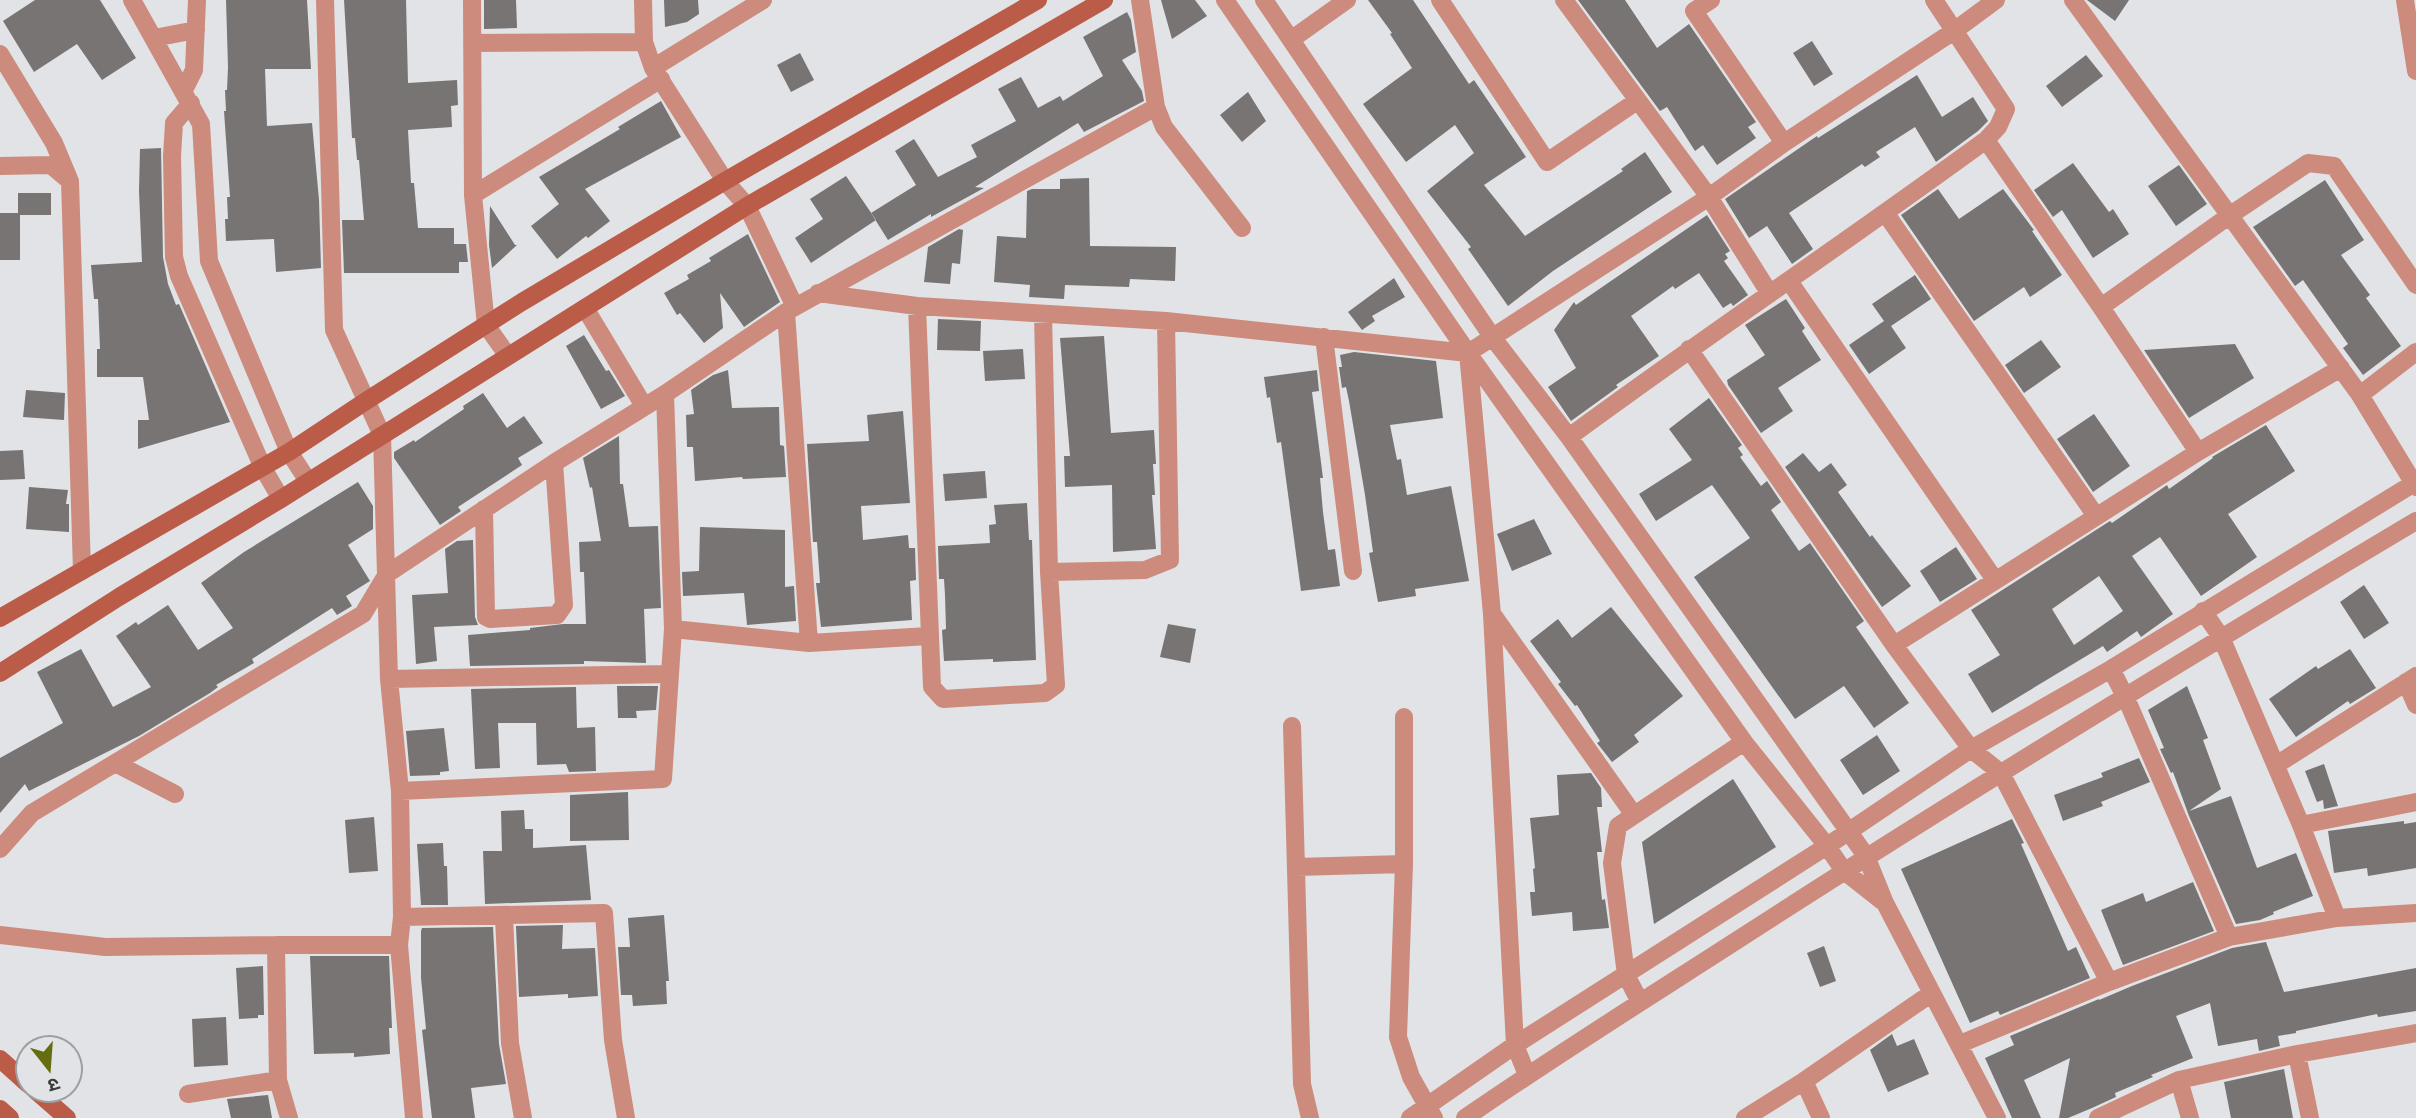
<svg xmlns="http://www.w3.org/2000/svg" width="2416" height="1118" viewBox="0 0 2416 1118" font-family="Rubik,'Noto Sans Devanagari',sans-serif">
	<rect width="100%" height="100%" fill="#e1e3e6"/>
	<path fill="#777473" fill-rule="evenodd" d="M35 0H100L136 58 102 80 77 44 34 72 3 21Z
		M226 0H307L311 69H265L267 126 312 123 319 200 321 268 276 272 274 239 226 241 225 219H228L227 197H230L224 111H226L225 90H227L228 67Z
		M344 0H406L408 83 457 80 458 105 451 106 452 127 408 130 411 183H414L418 228H454V244H466L468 262H459V273H344L342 220H364L359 160H357L355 138H352Z
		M484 0H516L517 28 484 29Z
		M664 0H698L699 14 687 22 665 27Z
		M1161 0H1195L1207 16 1172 39Z
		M1368 0H1413L1469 84 1474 80 1526 157 1484 185 1525 236 1623 171 1621 169 1645 152 1672 192 1553 271 1508 306 1468 249 1471 247 1427 191 1474 153 1455 125 1406 162 1363 104 1412 68 1390 34 1392 33Z
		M1578 0H1625L1657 48 1689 24 1756 122 1748 127 1756 138 1717 165 1703 145 1695 151 1667 107 1660 111Z
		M2087 0H2129L2115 21Z
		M1127 12 1131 20 1136 52 1122 60 1142 91 1144 101 1084 132 1078 123 975 187 984 188 931 217V214L888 240 871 213 916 185 895 151 914 139 938 177 977 157 971 145 1016 121 998 89 1021 77 1038 108 1060 96 1063 101 1103 76 1083 37Z
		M1812 41 1833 74 1814 86 1793 53Z
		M800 53 814 80 791 92 777 65Z
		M2086 55 2103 76 2062 107 2046 86Z
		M1917 75 1942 117 1973 97 1988 121 1978 131 1936 162 1915 127 1876 152 1880 157 1865 167 1862 164 1789 213 1813 249 1792 264 1767 226 1749 238 1725 199 1817 136 1818 138Z
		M1248 92 1266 121 1242 142 1220 115Z
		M661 101 681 137 585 189 610 221 588 238 586 236 557 259 531 226 559 204 539 177 620 129 618 127Z
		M161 148 163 257 168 284 176 305 179 304 230 422 138 449V420H149L143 377H97V349H100L98 299H94L91 265 142 262 139 191 140 149Z
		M2073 163 2109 212 2113 209 2129 234 2093 258 2062 210 2053 217 2034 190Z
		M2179 165 2207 204 2176 226 2148 186Z
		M846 176 876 220 811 263 795 238 823 219 810 199Z
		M1089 178 1090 246 1176 247 1175 281 1130 279 1129 287 1065 285 1064 299 1029 297 1030 285 994 282 997 236 1026 238 1027 191 1032 189H1060V179Z
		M2325 180 2364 240 2341 255 2370 295 2366 298 2401 346 2363 375 2343 348 2348 344 2303 280 2295 286 2253 227Z
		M1938 189 1959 219 2003 189 2034 230 2032 231 2062 275 2030 297 2024 287 1974 321 1901 215Z
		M18 193H51V215H20V260H0V213H18Z
		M490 206 515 245H517L492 268 489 245Z
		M1707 215 1730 251 1725 254 1728 258 1724 261 1748 295 1733 306 1731 303 1723 308 1699 273 1675 289 1673 286 1631 316 1659 356 1616 385 1618 387 1571 421 1548 387 1576 368 1554 330 1574 302 1576 305Z
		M959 229 963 230 960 264 952 263 950 284 924 282 928 247Z
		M748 234 780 302 744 327 720 293 723 328 704 343 680 313 677 315 664 293 689 279 687 275 711 261 709 258Z
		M1915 275 1931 299 1891 326 1906 348 1869 374 1849 345 1884 321 1872 304Z
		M1394 278 1405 297 1372 316 1375 321 1362 330 1348 312Z
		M1786 299 1805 328 1802 331 1821 360 1778 388 1793 411 1761 433 1728 385 1727 380 1765 355 1745 325Z
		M938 319 981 321 980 351 937 350Z
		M584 335 606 371 609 370 625 396 601 409 566 346Z
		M1104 336 1111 433 1154 430 1156 464H1153L1155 495H1152L1156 549 1113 552 1112 485 1065 487 1064 456H1070L1060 338Z
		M2041 340 2061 367 2024 393 2005 365Z
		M2235 344 2254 378 2189 418 2144 350Z
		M1023 349 1025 379 985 381 983 351Z
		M1354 352 1436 361 1443 418 1390 425 1397 460 1401 459 1407 495 1451 486 1469 581 1415 589 1416 596 1378 602 1369 553 1373 552 1365 495 1349 401 1346 387 1342 388 1339 367H1342L1340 355Z
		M728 370 732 408 779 407 780 445 784 446 786 477 743 479 742 477 695 481 693 447H687L686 415 694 414 691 390 713 375Z
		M1317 370 1319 391 1312 392 1323 478H1320L1323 512 1328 550 1335 549 1340 586 1301 591 1281 442 1277 443 1270 397 1267 398 1264 377Z
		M26 390 65 393 64 420 23 417Z
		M483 393 507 428 524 416 543 443 518 458 522 465 458 507 461 511 440 525 394 458V452L414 440 415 442 464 409 463 406Z
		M1709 398 1742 445 1738 448 1743 455 1740 457 1761 486 1767 481 1781 502 1771 510 1799 551 1810 543 1864 621 1856 627 1909 703 1874 728 1844 686 1795 719 1694 577 1750 538 1712 485 1656 521 1639 494 1692 460 1669 429Z
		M903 411 910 503 861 506 863 540 908 535 909 548H915L916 580 910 581 912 620 821 627 816 583H820L817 542H813L807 444 869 441 867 415Z
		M2094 414 2130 466 2093 492 2057 439Z
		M2266 425 2295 471 2228 514 2257 557 2201 596 2160 537 2132 556 2173 614 2141 637 2137 631 2107 652 2103 646 1992 713 1968 674 2000 655 1971 610 2110 521 2112 523 2167 485 2169 489 2213 458 2212 457ZM2099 576 2123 611 2074 645 2052 609Z
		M619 436 620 484H623L629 527 658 526 661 608 644 609 646 663 584 661V664L470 666 468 635 530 630V628L563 624H586L584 572H580L579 542 601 541 592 487 590 488 583 458Z
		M23 450 25 479 0 480V451Z
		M1803 453 1819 472 1831 463 1847 485 1838 492 1870 537 1872 535 1911 586 1882 607 1785 467Z
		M985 471 987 498 945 501 943 474Z
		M358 482 373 506V529L348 545 370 581 346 596 352 606 337 615 332 608 252 659 254 663 216 685 218 687 210 693 139 736 29 791 25 784 0 813V758L63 723 37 672 81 649 113 707 151 687 116 636 136 622 138 625 168 605 198 650 233 628 201 583 244 552Z
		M29 487 68 490 66 504H69V532L26 529Z
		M1027 503 1029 540H1032L1036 660 993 662V659L944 661 942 630 946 629 945 595 944 579H939L938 546 990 543 989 525 996 524 994 505Z
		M1534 519 1552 554 1512 571 1497 534Z
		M700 527 785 530V587L794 586 796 621 747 625 744 593 683 596 682 572 699 571Z
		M473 540 475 617 478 625 434 627 437 661 416 664 412 595 448 593 445 549 457 541Z
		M1956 547 1977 579 1940 602 1920 571Z
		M2364 585 2389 623 2364 639 2340 602Z
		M1611 607 1683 696 1634 735 1639 742 1612 762 1597 743 1600 741 1577 705 1575 706 1558 684 1561 682 1530 641 1558 619 1572 638Z
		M1168 624 1196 629 1190 663 1160 657Z
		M2350 649 2376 688 2350 704 2348 701 2296 737 2269 699 2316 666 2318 669Z
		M617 686H658L656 710 636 711 637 718H618Z
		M2187 686 2208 738 2203 740 2221 789 2189 811 2231 796 2257 868 2296 853 2313 896 2273 912 2274 914 2260 920 2236 924 2189 816 2173 772 2171 773 2160 749 2164 748 2148 710Z
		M576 687 577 728 595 727 596 771 569 772 566 764 537 765 536 723H498L500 768 475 769 471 689Z
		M444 728 449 771 440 772V775L410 776 406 731Z
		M1877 735 1900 771 1863 795 1840 760Z
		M2139 758 2150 782 2101 802 2103 806 2063 821 2054 795 2103 777 2101 773Z
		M2324 764 2338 806 2324 809 2323 800 2317 802 2305 771Z
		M1591 773 1601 788 1602 807H1597L1602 852H1597L1602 900 1605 899 1609 928 1573 931 1572 912 1532 916 1530 892H1535L1533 869 1535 868 1530 818 1559 815 1557 775Z
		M1733 779 1776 847 1654 924 1642 842Z
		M628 792 629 840 570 841V795Z
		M524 810 525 829H533V848L586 845 591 900 485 904 483 851H502L501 811Z
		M374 817 378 871 349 873 345 820Z
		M2012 819 2024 843 2021 844 2068 951 2076 947 2090 978 2000 1015 1998 1011 1970 1023 1901 869Z
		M2404 821V824L2416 822V868L2368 876 2367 868 2334 873 2328 831Z
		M443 843 444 866H447L448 905H421L417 844Z
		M2193 882 2214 931 2123 965 2101 910 2143 893 2146 902Z
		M664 915 669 981H666L667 1004 633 1006 632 995H621L618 947H630L628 918Z
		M563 925 562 949 595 948 598 996 568 998V994L519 997 516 926Z
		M493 927 499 1044 506 1084 471 1088 475 1118H432L422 1030 426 1029 421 978V931L422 928Z
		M2266 942 2284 992 2416 968V1011L2378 1017 2377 1014 2296 1031V1033L2278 1036 2280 1046 2259 1051 2257 1039 2218 1046 2210 1003 2176 1016 2193 1058 2151 1075 2153 1077 2115 1093 2116 1097 2092 1108 2068 1118H2059L2070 1058 2024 1080 2041 1118H2012L1985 1058 2014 1045 2010 1036 2099 999V1000L2132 986 2232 948Z
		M1824 946 1836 981 1820 987 1807 953Z
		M310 956H389L392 1028H389L390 1054 354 1057V1053L314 1054Z
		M263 966 264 1015H258V1018L239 1019 236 968Z
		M226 1017 228 1065 194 1067 192 1019Z
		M1892 1034 1897 1046 1914 1039 1929 1074 1888 1092 1870 1050Z
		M2284 1069 2293 1118H2231L2224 1082Z
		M268 1095 272 1118H231L227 1099Z"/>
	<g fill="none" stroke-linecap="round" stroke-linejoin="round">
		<path stroke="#cc8b7c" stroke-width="18" d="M132 0 201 124 209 261 289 452 308 481
			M325 0 334 330 382 435 389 679 400 791 402 917 399 945 414 1118
			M472 0 473 195 486 325 508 356
			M643 0 644 42 653 68 725 181 747 206 795 307
			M1140 0 1156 107 1164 127 1242 228
			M1225 0 1468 353 1744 742 1827 846 1844 871 1882 901
			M1264 0 1493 338 1569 437 1866 856 1885 903 1997 1118
			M1440 0 1547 162 1637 101
			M1564 0 1709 197 1770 294
			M1711 0 1694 11 1784 143
			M2073 0 2360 395 2416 487
			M2405 0 2416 71
			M154 38 196 30
			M1292 39 1347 0
			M472 43 644 42
			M0 54 54 143 69 179
			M653 68 763 0
			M184 90 194 70 197 0
			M191 103 174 123 172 156 174 257 179 276 263 468 281 499
			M1986 140 2101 307 2198 452
			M0 166 51 165 70 181 82 571
			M473 195 661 79
			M1886 214 2096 516
			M1789 281 1995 580
			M818 293 917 306 1166 321 1468 353 1709 197 1784 143 1954 31 1996 0
			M917 306 932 687 943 699 1045 693 1056 685 1049 572 1043 315
			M2101 307 2229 216 2308 163 2334 166 2416 285
			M585 308 644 406
			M786 312 809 643
			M1324 337 1353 571
			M1689 349 1894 645 1971 749 2001 773 2109 982
			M1468 353 1492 614 1515 1045 1527 1075
			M2360 395 2416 352
			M1569 437C1706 336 1848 241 1986 140L1998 127 2006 109 1934 0
			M484 509 486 617 490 619 557 615 564 605 554 463
			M1049 572 1145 570 1170 560 1166 321
			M2203 611 2221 637 2301 825 2337 918
			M1493 615 1634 815
			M673 629 809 643 929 636
			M1894 645 2198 452 2341 368
			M2111 669 2126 698 2229 937
			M389 679 669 674
			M2406 682 2416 705
			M1404 717V864L1398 1037 1411 1077 1434 1118
			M1292 726 1302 1084 1310 1118
			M115 763 175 794
			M2276 765 2416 676
			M400 791 663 779 673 629 665 394
			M2301 825 2416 802
			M0 849 32 813 363 614 387 574 554 463 665 394 786 312 1156 107
			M1296 867 1404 864
			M402 917 604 913 613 1040 626 1118
			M504 917 510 1043 523 1118
			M0 935 105 947 276 945
			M1640 1002 1626 975 1612 863 1618 826 1744 742
			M1960 1044 2109 982 2229 937 2337 918 2416 913
			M2297 1054 2310 1118
			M2179 1080 2190 1118
			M1804 1081 1821 1118
			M188 1094 278 1080
			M289 1118 278 1080 276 945H399
			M1410 1118 1515 1045 1827 846 1971 749 2111 669 2416 482
			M1465 1118C1559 1053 1657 992 1753 930 1971 789 2193 654 2416 521
			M1745 1118 1804 1081 1932 993
			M2098 1118 2179 1080 2297 1054 2416 1033"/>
		<path stroke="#bb5c49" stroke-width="18" d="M0 618 289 452 366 401 522 302 725 181 1038 0
			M0 673 119 597 281 499 747 206 1104 0
			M0 1059 28 1084
			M35 1090 67 1118
			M0 1109 10 1118"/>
	</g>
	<g transform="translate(49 1069) rotate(163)"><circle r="33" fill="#e1e3e6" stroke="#9e9fa2" stroke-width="2"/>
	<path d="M0-5L12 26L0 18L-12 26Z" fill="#666c10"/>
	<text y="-10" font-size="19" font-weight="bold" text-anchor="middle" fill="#3a3a3b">उ</text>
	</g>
</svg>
